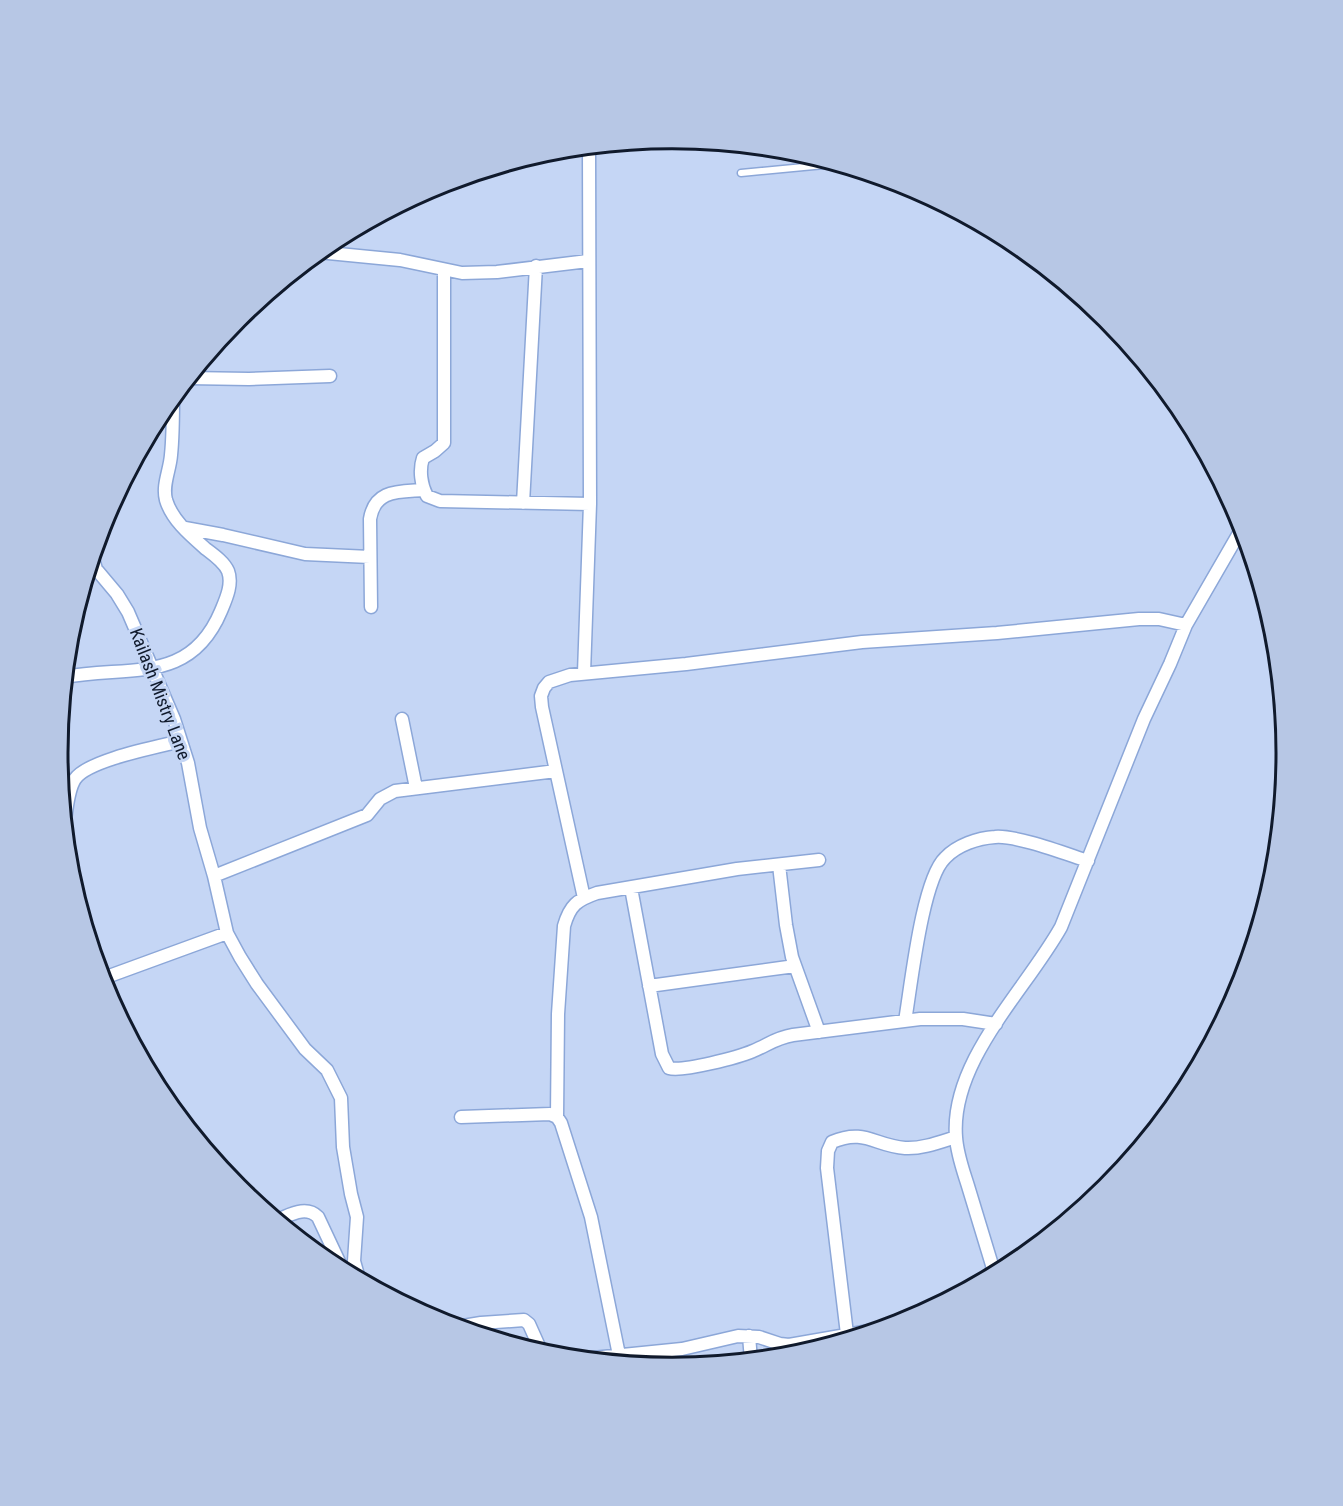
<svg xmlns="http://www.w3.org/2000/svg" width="1343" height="1506" viewBox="0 0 1343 1506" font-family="'Roboto Condensed',sans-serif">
	<rect width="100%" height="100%" fill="#c5d6f5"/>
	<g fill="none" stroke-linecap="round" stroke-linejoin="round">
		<defs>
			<path id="lane" d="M741 173 835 164"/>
			<path id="street" d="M318 252 400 260 462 273 497 272 588 261
				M444 270V443L435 451 423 458C419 470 421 485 427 496L440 501 590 504
				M188 378 249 379 330 376
				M523 503 536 266
				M185 528 223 535 305 554 370 557
				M92 556 96 569 117 594 128 612 174 719 188 763 200 828 214 876 227 933 240 957 257 984 305 1049 327 1070 341 1098 343 1147 351 1194 357 1217 354 1261 359 1279
				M371 607 370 519C375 489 399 492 424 490
				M584 673 590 504 589 147
				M65 677C129 665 190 685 221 611 226 599 233 584 228 571 224 562 214 555 206 549 190 535 172 520 166 500 162 485 170 470 171 455 173 436 173 416 173 396
				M402 719 416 788
				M64 825C67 811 67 791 75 779 88 760 157 747 181 741
				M779 865 786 925 792 957 819 1032
				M214 876 367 815 380 799 395 791 556 771
				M631 888 662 1054 669 1068C683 1072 739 1057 753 1051 768 1045 775 1038 793 1035L920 1019H963L996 1024
				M584 898 542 707 541 696 544 688 549 682 570 675 686 664 862 642 997 633 1139 619H1159L1186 625
				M101 979 227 933
				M649 986 795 966
				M905 1021C911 986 922 880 945 858 957 845 978 838 995 837 1016 835 1066 854 1088 861
				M461 1117 550 1114 557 1117 561 1123 591 1217 619 1355
				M557 1117 558 1014 564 926C570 905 577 900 597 893L737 869 819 860
				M277 1220C290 1215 306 1205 318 1217L341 1266
				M993 1275 992 1265C984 1239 976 1212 968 1186 963 1170 957 1154 956 1137 950 1061 1026 990 1061 927L1144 719 1170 664 1186 625 1242 528
				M457 1327 481 1323 524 1320 529 1324 542 1353
				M847 1334 827 1168 828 1151 832 1142C865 1128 875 1146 905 1148 922 1149 940 1142 956 1137
				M749 1336 751 1360
				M583 1359 682 1349 738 1336 759 1337 780 1344 789 1345 875 1330"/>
		</defs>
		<use href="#lane" stroke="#8ca7d8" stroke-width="9"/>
		<use href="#street" stroke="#8ca7d8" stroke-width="15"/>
		<use href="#lane" stroke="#fff" stroke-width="6"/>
		<use href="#street" stroke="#fff" stroke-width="12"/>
	</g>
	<g text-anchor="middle" stroke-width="6" stroke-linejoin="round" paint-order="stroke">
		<g font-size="18" fill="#101a2c" stroke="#c5d6f5">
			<text transform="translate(160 694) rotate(69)" y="6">Kailash Mistry Lane</text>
		</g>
	</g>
	<path d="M0 0H1343V1506H0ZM68 753a604 604 0 1 1 1208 0a604 604 0 1 1-1208 0Z" fill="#b7c7e5" fill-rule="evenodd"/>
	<path fill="none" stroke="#101a2c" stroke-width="3" d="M68 753a604 604 0 1 1 1208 0a604 604 0 1 1-1208 0Z"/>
</svg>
